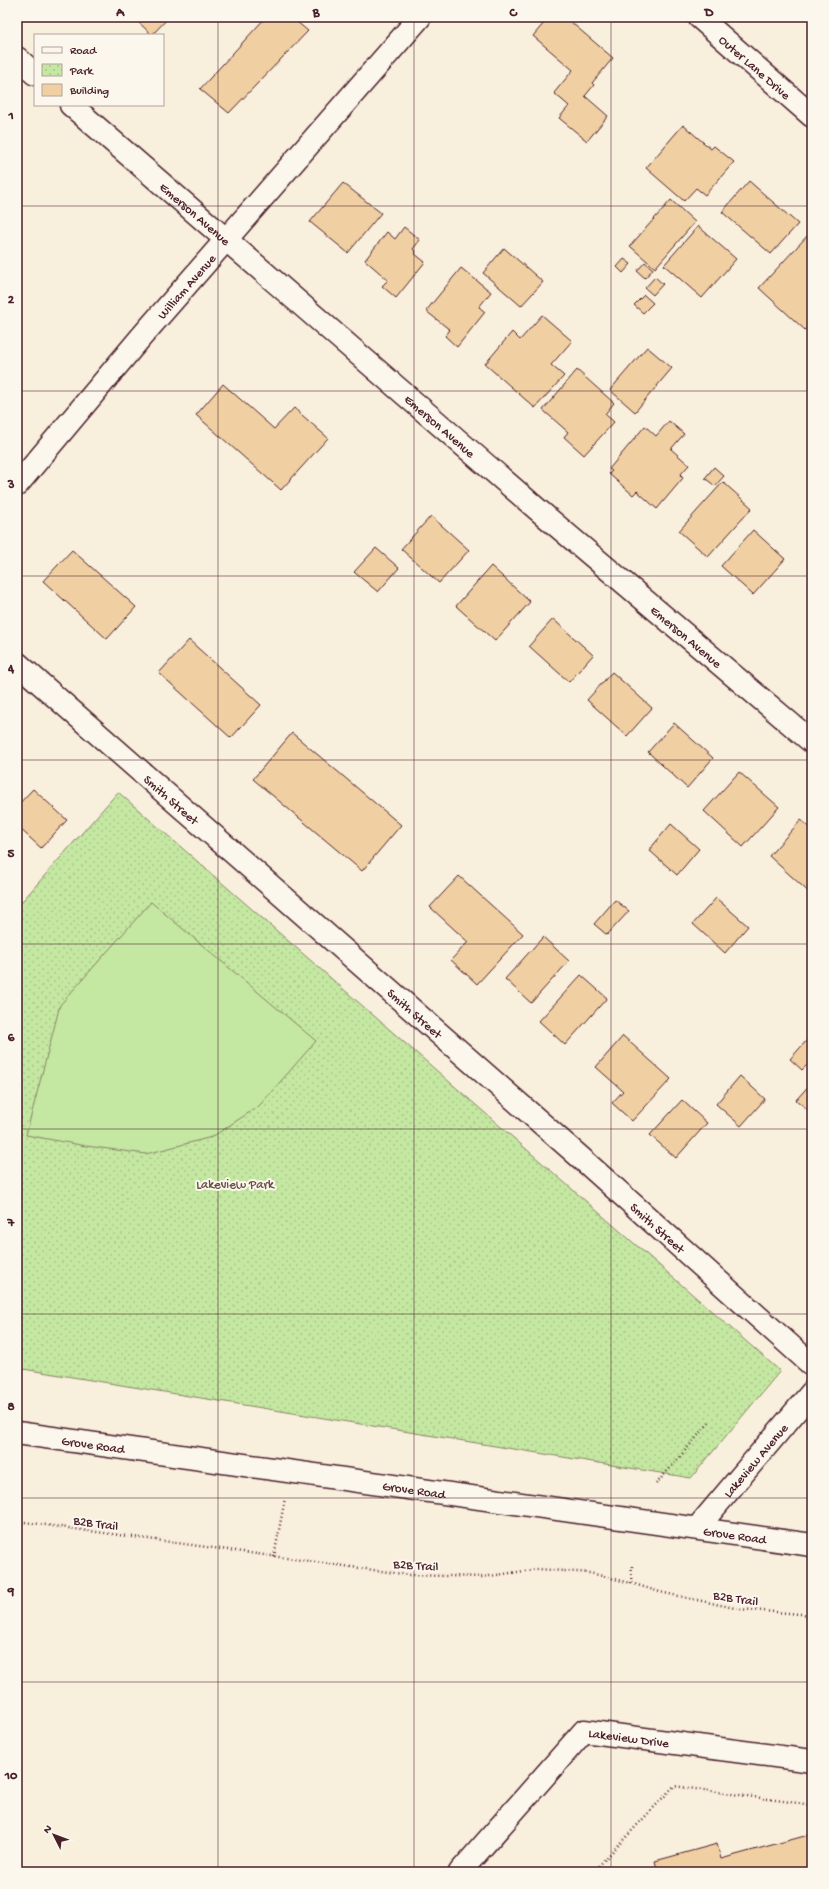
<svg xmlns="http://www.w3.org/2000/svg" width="829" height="1889" viewBox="0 0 829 1889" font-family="'Gochi Hand',sans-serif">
	<defs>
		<pattern id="park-dots" width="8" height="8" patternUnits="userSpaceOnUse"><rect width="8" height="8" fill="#c4e7a1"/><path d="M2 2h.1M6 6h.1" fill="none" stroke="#aac68b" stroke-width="1.8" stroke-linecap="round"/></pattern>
	</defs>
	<rect width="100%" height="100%" fill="#f9efdd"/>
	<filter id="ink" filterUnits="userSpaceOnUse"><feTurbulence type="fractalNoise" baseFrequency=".025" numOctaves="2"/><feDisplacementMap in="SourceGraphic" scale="8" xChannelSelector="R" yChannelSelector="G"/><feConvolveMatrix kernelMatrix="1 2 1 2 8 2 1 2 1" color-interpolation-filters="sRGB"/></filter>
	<g filter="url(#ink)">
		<path fill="url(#park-dots)" stroke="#878366" d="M118 792 780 1371 691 1478 17 1368V907Z"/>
		<path fill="#c4e7a1" stroke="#878366" d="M151 902 316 1041 259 1106 212 1137 146 1154 86 1146 26 1135 60 1005Z"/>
		<path fill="#f0d0a2" stroke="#4a1f2b" d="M133 17H169L152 35Z
			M266 17H291L308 31 229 113 200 89Z
			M549 17H565L613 58 592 83 594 85 585 96 608 116 587 141 559 118 569 106 554 93 573 70 533 36Z
			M683 125 711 149 714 146 734 162 705 195 696 188 684 201 646 168Z
			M749 181 798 224 771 254 722 212Z
			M343 183 381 213 348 253 310 222Z
			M671 200 695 222 655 268 630 246Z
			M698 226 736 259 702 298 664 265Z
			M404 227 420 240 413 249 416 252 415 254 425 262 396 298 382 286 388 280 365 260 387 232 395 239Z
			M808 235 812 239V322L805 330 759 288Z
			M504 248 543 282 521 306 483 273Z
			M624 259 631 264 623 273 617 267Z
			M645 262 653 269 645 278 637 271Z
			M461 268 491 292 479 307 485 312 457 347 445 336 450 330 426 311Z
			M655 277 663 284 653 295 645 288Z
			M644 295 653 303 643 313 634 305Z
			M542 315 572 341 551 365 564 376 535 408 485 364 512 332 520 340Z
			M647 347 672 368 635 412 610 390Z
			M577 370 614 403 605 414 614 422 584 455 564 437 568 432 543 410Z
			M223 384 274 429 294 408 328 438 281 490 196 415Z
			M669 421 684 434 671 449 689 465 680 475 683 478 657 509 637 491 633 495 609 474 612 471 609 469 645 426 656 436Z
			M714 467 724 476 715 486 705 478Z
			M723 482 752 508 708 557 679 531Z
			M431 516 469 550 439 583 401 549Z
			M753 530 785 559 753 595 721 566Z
			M376 548 399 568 378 592 354 572Z
			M72 550 136 607 107 639 43 581Z
			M491 566 530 602 495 641 456 606Z
			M553 619 593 655 569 682 529 646Z
			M189 640 261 705 231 738 159 673Z
			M612 672 652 708 627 736 587 700Z
			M674 723 713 758 687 788 648 752Z
			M292 733 401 825 362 871 253 779Z
			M739 772 779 807 743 847 704 811Z
			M33 789 67 820 41 848 17 826V806Z
			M801 820 812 829V895L769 856Z
			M671 824 699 849 677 875 649 850Z
			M459 876 523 934 477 984 451 960 468 942 430 907Z
			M716 898 748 926 725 953 693 924Z
			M615 900 629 911 607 935 594 924Z
			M543 937 569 961 531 1003 505 979Z
			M581 975 607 998 565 1045 539 1021Z
			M623 1036 671 1079 632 1121 612 1103 623 1091 596 1067Z
			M808 1039 812 1042V1060L802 1070 790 1059Z
			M740 1076 765 1099 741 1126 716 1104Z
			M812 1082V1113L796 1100Z
			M682 1100 707 1123 676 1158 650 1135Z
			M812 1834V1872H658L655 1861 717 1844 721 1859Z"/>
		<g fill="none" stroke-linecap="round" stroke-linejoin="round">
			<defs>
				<g id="minor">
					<path id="s1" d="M699 17 812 116"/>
					<path d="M17 58 35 74"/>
					<path id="s2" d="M71 105 537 509 812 742"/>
					<path id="s3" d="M17 485 142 336 420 17"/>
					<path id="s4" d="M17 663 581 1158 812 1365"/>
					<path id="s5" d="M460 1872 584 1731 812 1761"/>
				</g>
				<g id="tertiary">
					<path id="s6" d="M698 1527 812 1392"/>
				</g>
				<g id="secondary">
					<path id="s7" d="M17 1433 812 1545"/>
				</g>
			</defs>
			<use href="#minor" stroke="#4a1f2b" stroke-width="25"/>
			<use href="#tertiary" stroke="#4a1f2b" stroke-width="25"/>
			<use href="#secondary" stroke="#4a1f2b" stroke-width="25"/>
			<path stroke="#4a1f2b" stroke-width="2.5" stroke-dasharray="1 3" stroke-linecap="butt" d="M656 1484 709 1423
				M17 1521 410 1575 483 1577 538 1569 590 1573 631 1583 660 1592 739 1609 812 1615
				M274 1557 285 1498
				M631 1583 632 1565
				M593 1872 674 1786 812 1805"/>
			<use href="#minor" stroke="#fbf7ec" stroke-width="22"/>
			<use href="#tertiary" stroke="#fbf7ec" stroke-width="22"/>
			<use href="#secondary" stroke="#fbf7ec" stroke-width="22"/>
		</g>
	</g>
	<path fill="none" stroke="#4a1f2b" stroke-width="1" stroke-opacity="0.55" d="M218 17V1872M414 17V1872M611 17V1872M17 206H812M17 391H812M17 576H812M17 760H812M17 944H812M17 1129H812M17 1314H812M17 1498H812M17 1682H812"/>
	<g text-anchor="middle" stroke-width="4" stroke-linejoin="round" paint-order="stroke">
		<g font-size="13" fill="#4a1f2b" stroke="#fbf7ec">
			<text dy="5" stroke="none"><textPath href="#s1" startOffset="75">Outer Lane Drive</textPath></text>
			<text dy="5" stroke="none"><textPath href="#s2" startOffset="165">Emerson Avenue</textPath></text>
			<text dy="5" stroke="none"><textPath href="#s3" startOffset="261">William Avenue</textPath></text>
			<text dy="5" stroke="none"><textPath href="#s2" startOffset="489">Emerson Avenue</textPath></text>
			<text dy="5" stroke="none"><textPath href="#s2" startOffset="813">Emerson Avenue</textPath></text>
			<text dy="5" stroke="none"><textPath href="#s4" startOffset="206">Smith Street</textPath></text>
			<text dy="5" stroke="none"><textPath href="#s4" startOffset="530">Smith Street</textPath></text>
			<text dy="5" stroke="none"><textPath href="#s4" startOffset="854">Smith Street</textPath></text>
			<text dy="5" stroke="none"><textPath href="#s7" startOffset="77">Grove Road</textPath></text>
			<text dy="5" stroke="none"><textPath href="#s6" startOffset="88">Lakeview Avenue</textPath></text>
			<text dy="5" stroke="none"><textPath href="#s7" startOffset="401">Grove Road</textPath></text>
			<text transform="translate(96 1522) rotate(8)" y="5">B2B Trail</text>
			<text dy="5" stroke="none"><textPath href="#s7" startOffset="725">Grove Road</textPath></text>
			<text transform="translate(416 1564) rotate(4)" y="5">B2B Trail</text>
			<text transform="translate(736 1597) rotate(9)" y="5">B2B Trail</text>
			<text dy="5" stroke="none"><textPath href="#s5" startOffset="233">Lakeview Drive</textPath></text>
		</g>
		<g font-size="13" fill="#685148" stroke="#fbf7ec">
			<text x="235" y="1188">Lakeview Park</text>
		</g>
	</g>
	<rect width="829" height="1889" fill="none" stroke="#fbf7ec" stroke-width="44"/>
	<rect x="34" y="34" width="130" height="72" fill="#fbf7ec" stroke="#b4a19f"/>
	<rect x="42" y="47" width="20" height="6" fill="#fbf7ec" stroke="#b4a19f"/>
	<text x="70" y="54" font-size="12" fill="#4a1f2b">Road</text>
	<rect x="42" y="64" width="20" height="12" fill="url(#park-dots)" stroke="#b4a19f"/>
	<text x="70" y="74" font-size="12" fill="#4a1f2b">Park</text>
	<rect x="42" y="84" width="20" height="12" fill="#f0d0a2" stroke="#b4a19f"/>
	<text x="70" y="94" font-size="12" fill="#4a1f2b">Building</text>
	<g transform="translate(54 1835) rotate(312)" stroke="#fbf7ec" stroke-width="3" paint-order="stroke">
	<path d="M0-3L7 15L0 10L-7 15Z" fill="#4a1f2b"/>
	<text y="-6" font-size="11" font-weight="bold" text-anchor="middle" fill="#4a1f2b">N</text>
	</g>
	<rect x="22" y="22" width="785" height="1845" fill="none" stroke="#4a1f2b" stroke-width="1.5"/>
	<g font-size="13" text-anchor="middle" font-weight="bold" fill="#4a1f2b">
		<text x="120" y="16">A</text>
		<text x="316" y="16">B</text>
		<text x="513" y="16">C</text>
		<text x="709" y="16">D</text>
		<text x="11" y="119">1</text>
		<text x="11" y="303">2</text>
		<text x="11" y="488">3</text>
		<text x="11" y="672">4</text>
		<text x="11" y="857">5</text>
		<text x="11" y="1041">6</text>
		<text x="11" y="1226">7</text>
		<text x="11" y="1410">8</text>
		<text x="11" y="1595">9</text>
		<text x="11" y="1779">10</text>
	</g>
</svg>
